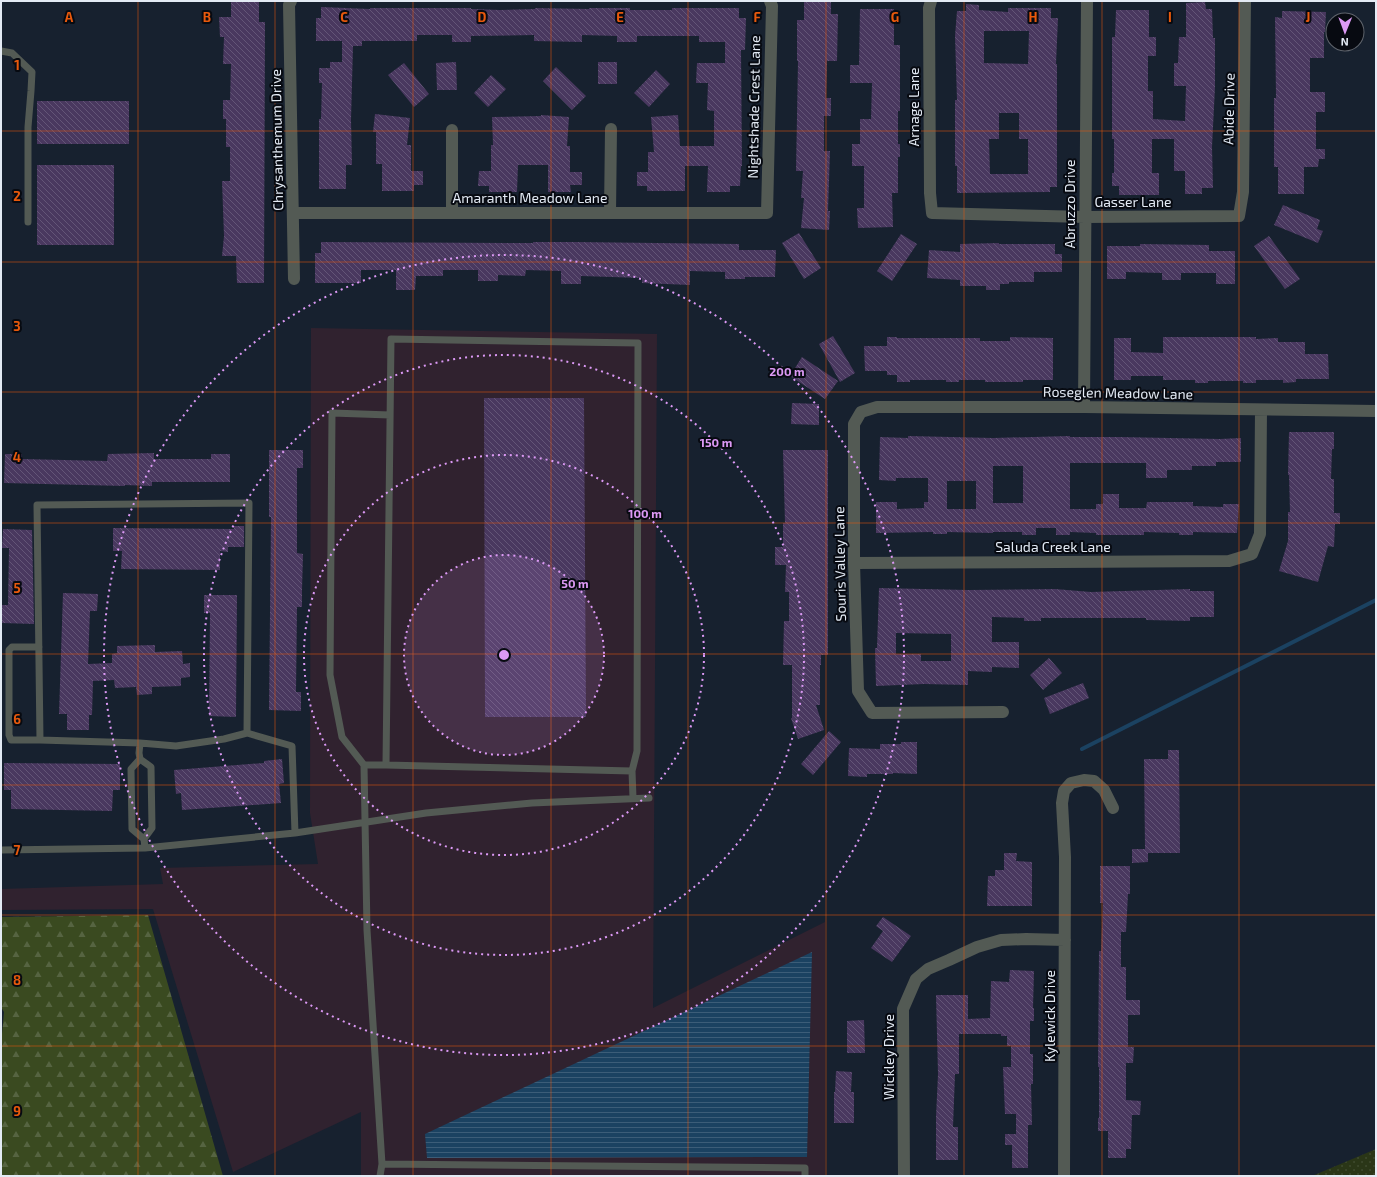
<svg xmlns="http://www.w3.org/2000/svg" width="1377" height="1177" viewBox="0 0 1377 1177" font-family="'Exo 2',sans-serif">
	<defs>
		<pattern id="grass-dots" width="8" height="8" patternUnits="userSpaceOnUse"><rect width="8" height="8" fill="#2a3617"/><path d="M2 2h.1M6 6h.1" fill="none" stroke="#3e4a2e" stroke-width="1.8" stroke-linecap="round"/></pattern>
		<pattern id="forest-firs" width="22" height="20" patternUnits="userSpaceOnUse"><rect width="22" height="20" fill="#3a4a20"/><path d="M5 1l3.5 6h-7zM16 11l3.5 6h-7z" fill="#566441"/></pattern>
		<pattern id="water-rules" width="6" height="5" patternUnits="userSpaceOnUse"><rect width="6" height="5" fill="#1b4261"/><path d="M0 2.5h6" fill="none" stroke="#3c5d78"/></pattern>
		<pattern id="building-back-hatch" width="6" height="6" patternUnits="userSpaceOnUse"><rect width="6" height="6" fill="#49385f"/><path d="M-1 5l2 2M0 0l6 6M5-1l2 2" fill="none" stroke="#635577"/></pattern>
	</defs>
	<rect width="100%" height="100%" fill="#17212f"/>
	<path fill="#30222f" d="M311 328 657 334 653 1008 825 922V1176H361V1112L233 1172 153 909 1 910V889L163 884 160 868 318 864 310 813Z"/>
	<path fill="url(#grass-dots)" d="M1376 1149V1176H1312Z"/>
	<path fill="url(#forest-firs)" d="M148 915 223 1176H1V1045L4 1012 1 1007V917Z"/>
	<path fill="url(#water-rules)" d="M812 952 807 1157 427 1158 425 1134Z"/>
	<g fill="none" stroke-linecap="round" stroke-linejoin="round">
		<path stroke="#1b4261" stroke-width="4" d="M1082 749 1376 600"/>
	</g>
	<path fill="url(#building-back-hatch)" fill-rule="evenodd" d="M231 1H259V22H265L264 283H237L236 256H222L224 236 222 181H230V147H226V119H223V100H230L231 64H223L224 37H220L219 17H231Z
		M804 1H831V14H838L837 61H827L826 98H831V116H824V151H830L828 211H830L829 230 801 228 804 198H801L803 171H796L798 61H797V20H804Z
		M1205 2 1206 9H1212L1213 38H1215V87L1212 147 1213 188H1202V194H1185V171H1174V139H1152V173H1159V195H1119V186H1112V173H1114V139H1112V37H1115L1116 10H1149V37H1156V56H1148V91H1153V119L1185 121 1186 86H1174V63H1178L1179 37H1186V3Z
		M966 4 979 5V10L1008 12V8H1051V18H1058L1056 64H1057V187H1050V192L957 193V166H955V100H957L955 36 957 11H966ZM984 31H1029L1028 64 984 63ZM999 113H1019V139H1028V174H990L989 139H999Z
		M321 7 370 9V8H471V9L500 10 535 9V8L589 9V8H630V10H672V8H739V18H746L745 50H741L742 166H741L740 186H730V192H707L708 166H685V191H647V186H637V172H648V152H654L651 117 678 115 680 146H714V111L707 110 708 83H696L697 63H725V42H699V36H637V42H617V36L582 35V42L534 41V35L471 36V42H452V35H417V41H362V46H353L351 120 352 165H346V189H319V119H321L322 83H319V68H330V62H342V41H316V18H321Z
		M860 9H894V45H900V111H898V144H900V157H898V193H892L893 227 858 228 857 208H864V166H852V144H860V119H871L872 83H850V65H859Z
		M1282 11 1326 12 1325 32H1324V58H1310V92H1325V112H1316V149H1325V159H1319L1318 167H1304V194H1278V167H1274V98H1276L1275 17 1282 18Z
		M456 62 457 90H437L436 63Z
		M598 62H617V84H598Z
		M404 63 429 94 414 107 388 75Z
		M556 67 586 96 572 110 543 81Z
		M656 70 670 84 649 107 634 93Z
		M491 75 506 89 488 107 474 93Z
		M37 101H129V144H37Z
		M375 114 410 118 407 145H411V171H423V185H414V191H382V164H376V132H373Z
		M541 115 569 117 567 146H570V172H582V185H570L571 192H548V165H518L517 192H489V186H478L479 171H491V145H493L492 117 541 116Z
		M37 165H114V245H37Z
		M1283 205 1320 220 1317 229 1323 231 1318 243 1274 225Z
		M799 233 821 268 804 279 782 243Z
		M901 234 917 244 892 281 877 271Z
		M1269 236 1300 279 1285 289 1254 246Z
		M321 242 533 243V242H575L739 244V250H776L775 277H745V279H725V272L690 271V285L642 283V278L581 276V284H561V271L526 270 525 276 498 275V281H478V270H443V276H416L415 290H396V270H361V283H315V253H321Z
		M999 243V244H1055V254H1062V272H1034V282H1009V284H1000V290H986V286H960V280L927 278 929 250 960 252V244Z
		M1140 244 1209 245V251H1235V284H1216V273H1181V280H1162V273L1126 272V279H1107V246H1140Z
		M833 336 855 373 840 382 819 344Z
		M887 337H897V338H980V341H1010V337L1053 338V380H1023V382H985V380H959V382H946V380H910V382H897V375H887V371H865L864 346H887Z
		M1163 337H1256V339L1278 338V342H1305V354H1328L1329 379H1296V382L1283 383V380H1256V383H1243V381H1208V383H1195V380H1163V376H1131V380H1114V338H1131V352L1163 353Z
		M802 357 838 381 825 399 790 376Z
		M484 398H584L586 717H485Z
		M792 403 819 404V425L791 424Z
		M1289 432H1334V449H1332L1331 479H1334V513H1340V524H1335L1334 547 1328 546 1318 582 1279 571 1288 541V512H1290L1289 475H1288Z
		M908 436 993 438 1070 436V437H1119L1220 439 1241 438V462H1216V466H1192V470H1167V478H1146V463H1070V509H1096V504H1103V494H1119V508H1146L1147 502H1193V506L1223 507V504H1239L1237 533 1193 532V535H1179V533L1144 532V535H1096V533L1070 532V535H1056V528H1036V535H1022V532H993V533L947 532V534H933V532L876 533V502H897V509L924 508V502H928V478H896V481L879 480 880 437 908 438ZM993 466H1023V503H993ZM947 481H976V509H947Z
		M269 450H303V468H297V553L303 554 302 590V607H297L296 692H301V711L269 710 271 517H269Z
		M783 450H828V655H821V665H820V705H816L824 730 798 739 791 718H792V665H783L784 621H789V592H785L786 565H775V547H783V523H785Z
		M154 453V459H211V454H230V482H152V486L125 485V486L4 483 5 454H22V459L107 461 108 454Z
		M234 526H244V547H228V552L220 551V570L121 569 122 551H113V528L234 529Z
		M3 529 32 530 34 624 2 623V605H8L9 548H2Z
		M879 588 968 590 1055 589 1091 592 1190 589V591H1214V617H1190V621L1146 620V618H1041V621H1024V618L992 617V642H1019V668L992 667V672L968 671V685L924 684 876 686 875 648H877ZM896 633 951 634V661H921V654H896Z
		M63 593 98 594 97 611H90L88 664 112 663V654L117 653V646L155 645V652L182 651 183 664 190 663V677L181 678V686L152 687V694L137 695 136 687 115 688 114 680 93 681 92 715H89V730H67V714H59Z
		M204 595H237L236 717 209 716 210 613H204Z
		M1049 658 1062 673 1043 690 1030 675Z
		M1083 683 1089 698 1050 714 1044 698Z
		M829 731 841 742 813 775 801 764Z
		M901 742H917V774L893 773V774H867V777L848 776 849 748 880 749V744H901Z
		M1168 750H1179L1180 853H1148V862L1132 863V849H1145L1144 759H1168Z
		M282 759 284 783 279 784 281 803 182 810 181 793 176 794 174 770 264 763V761Z
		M4 763 120 764V790H113L112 811 11 809V790H4Z
		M1004 853H1017L1016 861 1032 862V906H987L988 876H995V870H1004Z
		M1100 866H1130V894H1128L1126 932H1121V967H1126V1000H1140V1015H1128V1047H1134L1133 1063H1126V1100L1141 1101 1140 1115H1132L1131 1149H1126V1158H1108V1131H1098V1118H1099V1067H1098L1099 951H1101L1103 903H1100Z
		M883 917 911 936 892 962 871 948 883 931 876 926Z
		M1010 970 1034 971 1033 1008H1034V1021H1030V1054H1033V1084H1031L1032 1125H1028V1168H1012V1145H1005V1134H1016V1114H1005L1003 1067H1011V1046H1007V1036H1001V1034H959V1074H955L953 1127H958V1160H936V1117L938 1074 936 995H968V1019L990 1018 991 981 1009 982Z
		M864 1020 865 1053H847V1021Z
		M836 1071 852 1072 851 1092H854V1123H834V1092H835Z"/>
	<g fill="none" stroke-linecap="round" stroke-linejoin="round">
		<path stroke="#535a54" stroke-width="7" d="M1 51 12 53 32 72 31 91 28 127V222
			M39 647H12L9 650V735L11 740H40
			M140 743 176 746 224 739 247 733
			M140 759 131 769 132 829 144 839
			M364 765 342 737 330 675 332 413 390 415
			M632 771 633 798
			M295 833 426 813 532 803 649 798
			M1 850 145 848 295 833 292 746 247 733 249 503 37 505 40 740 140 743 139 753 140 759 151 767 152 828 144 839 145 848
			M382 1164 805 1168V1176
			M380 1176 382 1164 367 930 364 765H386L632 771 637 751 638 343 391 339 386 765"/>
		<path stroke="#535a54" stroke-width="12" d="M291 1 289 5 294 279
			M931 1 929 8 930 193 932 213 1085 217 1239 216 1243 192 1245 1
			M293 213H767L772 6 770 1
			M452 213V130
			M610 213 611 129
			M1084 407 1087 1
			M854 563 1229 561 1252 554 1260 534 1261 410
			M1003 712 872 713 858 691 854 563V424L861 412 877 407H1084L1376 411
			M904 1176 903 1009 916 979 928 969 949 960 977 947 1001 940 1026 939 1065 940
			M1064 1176 1065 857 1062 803 1064 791 1071 783 1084 780 1094 781 1104 790 1113 808"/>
	</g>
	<path fill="none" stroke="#e8590c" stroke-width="1" stroke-opacity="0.55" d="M138 1V1176M275 1V1176M413 1V1176M551 1V1176M688 1V1176M826 1V1176M964 1V1176M1102 1V1176M1239 1V1176M1 131H1376M1 262H1376M1 392H1376M1 523H1376M1 654H1376M1 785H1376M1 915H1376M1 1046H1376"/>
	<circle cx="504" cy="655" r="100" fill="#dc99f5" fill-opacity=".12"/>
	<g fill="none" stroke="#dc99f5" stroke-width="2" stroke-dasharray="2 4">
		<circle cx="504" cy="655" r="100"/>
		<circle cx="504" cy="655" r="200"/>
		<circle cx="504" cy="655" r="300"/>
		<circle cx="504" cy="655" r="400"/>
	</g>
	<g text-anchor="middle" stroke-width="4" stroke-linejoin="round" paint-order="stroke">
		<g font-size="14" fill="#e3eaf4" stroke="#070a11">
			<text transform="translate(754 107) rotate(-89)" y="5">Nightshade Crest Lane</text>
			<text transform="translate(914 107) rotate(-90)" y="5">Arnage Lane</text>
			<text transform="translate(1229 109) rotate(-89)" y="5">Abide Drive</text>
			<text transform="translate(277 140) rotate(-91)" y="5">Chrysanthemum Drive</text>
			<text x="530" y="203">Amaranth Meadow Lane</text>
			<text x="1133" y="207">Gasser Lane</text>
			<text transform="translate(1070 204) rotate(-90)" y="5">Abruzzo Drive</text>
			<text transform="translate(1118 393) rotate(1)" y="5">Roseglen Meadow Lane</text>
			<text x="1053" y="552">Saluda Creek Lane</text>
			<text transform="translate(840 564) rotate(-91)" y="5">Souris Valley Lane</text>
			<text transform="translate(1050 1016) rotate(-90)" y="5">Kylewick Drive</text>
			<text transform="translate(889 1057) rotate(-90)" y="5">Wickley Drive</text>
		</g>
	</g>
	<g font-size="13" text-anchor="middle" font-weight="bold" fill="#e8590c" stroke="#070a11" stroke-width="4" stroke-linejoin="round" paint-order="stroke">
		<text x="69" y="22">A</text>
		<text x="207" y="22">B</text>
		<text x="344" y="22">C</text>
		<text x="482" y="22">D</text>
		<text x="620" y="22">E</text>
		<text x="757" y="22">F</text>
		<text x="895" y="22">G</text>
		<text x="1033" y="22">H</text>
		<text x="1170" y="22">I</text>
		<text x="1308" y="22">J</text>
		<text x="17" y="70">1</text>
		<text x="17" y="201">2</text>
		<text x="17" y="331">3</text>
		<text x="17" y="462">4</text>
		<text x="17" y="593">5</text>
		<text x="17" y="724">6</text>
		<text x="17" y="855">7</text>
		<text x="17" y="985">8</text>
		<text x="17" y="1116">9</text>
	</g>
	<circle cx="504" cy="655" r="6" fill="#dc99f5" stroke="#070a11" stroke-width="2"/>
	<g font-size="12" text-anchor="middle" font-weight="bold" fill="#dc99f5" stroke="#070a11" stroke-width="4" stroke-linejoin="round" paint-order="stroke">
		<text x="787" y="376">200 m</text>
		<text x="716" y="447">150 m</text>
		<text x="645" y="518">100 m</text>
		<text x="575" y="588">50 m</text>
	</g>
	<rect width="1377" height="1177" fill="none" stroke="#e3eaf4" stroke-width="4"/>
	<g transform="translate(1345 32) rotate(181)"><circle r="19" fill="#070a11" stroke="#5f646c"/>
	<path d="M0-3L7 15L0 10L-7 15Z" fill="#dc99f5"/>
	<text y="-6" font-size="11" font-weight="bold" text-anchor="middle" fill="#e3eaf4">N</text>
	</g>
</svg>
